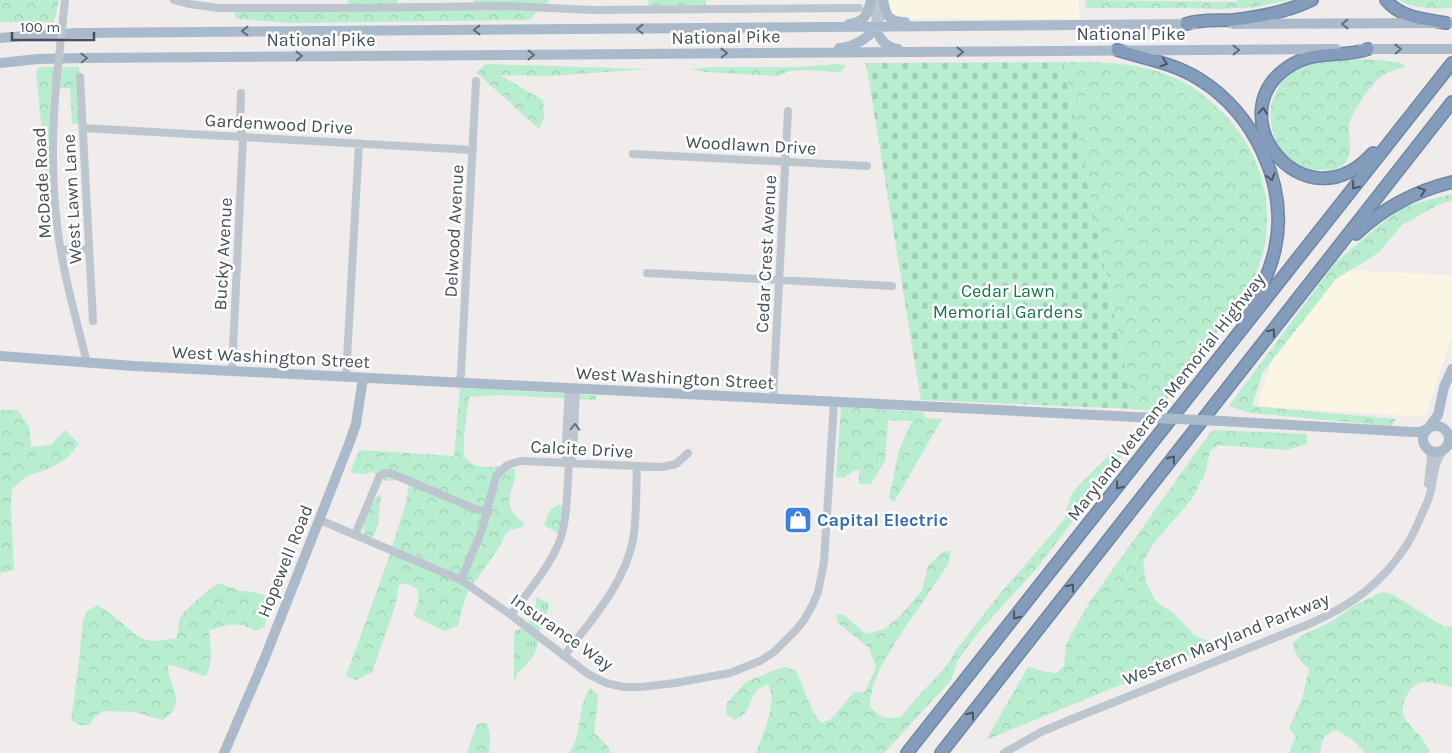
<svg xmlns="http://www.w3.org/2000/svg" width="1452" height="753" viewBox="0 0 1452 753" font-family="Karla,sans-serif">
	<defs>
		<pattern id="grass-tufts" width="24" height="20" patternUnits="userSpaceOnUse" patternTransform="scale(1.25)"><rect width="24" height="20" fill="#b9edcf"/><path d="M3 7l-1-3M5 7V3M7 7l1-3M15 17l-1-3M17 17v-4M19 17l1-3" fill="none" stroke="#a0cdb4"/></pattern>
		<pattern id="forest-crowns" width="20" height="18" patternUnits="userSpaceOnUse" patternTransform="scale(1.25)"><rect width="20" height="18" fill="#b9edcf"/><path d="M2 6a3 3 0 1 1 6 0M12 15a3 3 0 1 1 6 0" fill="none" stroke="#a0cdb4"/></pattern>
		<pattern id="cemetery-stones" width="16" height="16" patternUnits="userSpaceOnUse" patternTransform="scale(1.25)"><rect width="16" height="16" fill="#b9edcf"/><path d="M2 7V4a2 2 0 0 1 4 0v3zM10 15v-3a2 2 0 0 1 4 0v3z" fill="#a0cdb4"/></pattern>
	</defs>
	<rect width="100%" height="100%" fill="#efeceb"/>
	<path fill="#fbf5e3" d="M864 0H1079L1080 19 865 18Z
		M1343 270 1452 275V339H1451L1425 417 1257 406 1275 351Z"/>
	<path fill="url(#grass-tufts)" d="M536 597 549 603C549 613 542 619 540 629 538 638 538 647 534 655 528 666 520 666 515 680H514V639L515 631C533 624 536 615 536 597Z"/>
	<path fill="url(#forest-crowns)" d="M0 0H59L54 22H0Z
		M348 0H398L394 9H473L474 0H550L529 20 291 23 237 19 233 11H346Z
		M649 0H706L705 6 648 7Z
		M1086 0 1233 2 1240 0H1288L1256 7 1221 9 1191 8H1087L1085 7Z
		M1399 0H1452V8C1434 9 1415 9 1399 0Z
		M1321 59 1380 60 1401 63 1405 67C1398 69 1389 71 1383 75 1373 81 1351 113 1349 125 1347 138 1356 153 1343 165 1337 170 1329 170 1322 170 1314 170 1303 170 1296 166 1277 156 1266 120 1272 102 1277 85 1289 74 1300 62Z
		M1063 62C1102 62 1138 62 1175 78 1194 86 1209 99 1223 113 1260 151 1275 202 1263 253 1259 268 1253 281 1246 295L1158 411 1133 409Z
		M485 64 650 69 549 76 500 75 543 100 544 118 539 129 477 73Z
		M838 64 846 66 840 72 803 70 789 71 778 76 705 72 690 69 715 67H800Z
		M40 67H79V124H72L70 88H51L47 185 36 71Z
		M1452 194V200L1438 205 1402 225 1380 251 1372 257 1336 279 1263 372 1252 406 1396 419 1391 426 1250 413 1229 406 1335 263 1395 212 1405 206Z
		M460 388 596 395V400L500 395 469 397C468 410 461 445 465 456 470 467 483 467 493 467 502 466 508 464 515 470 516 476 515 480 513 485 506 504 509 512 524 523L523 527 510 530 505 535 500 546 468 592 462 608 458 626 445 631 413 616C417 607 420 600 418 590L406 583 399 585 395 607 372 672 356 680 346 676 387 563 406 503 409 484 398 480 386 481 372 472 363 474 350 473 359 450 454 456Z
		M841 407 923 412 925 418 942 419 894 502 889 498 899 450 912 421 888 420 885 461 871 484H859V470H855L844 478 836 477Z
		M0 410H18L29 427 31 447 51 445 65 430 79 444 66 459 48 469 27 476 12 489 11 509 14 570 0 573Z
		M1212 430 1307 434V444L1286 450 1218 445 1210 451 1206 471 1192 499 1153 544 1143 562 1146 582 1155 600 1163 607 1172 611 1194 635 1217 645 986 740 1028 667C1038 669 1046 673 1056 673L1064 666 1066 646 1070 636 1091 600Z
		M1113 451 1122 454 1120 459 1037 568 978 633 958 660 951 680 884 753H756C763 732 778 705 768 684 747 692 755 705 742 716 740 717 737 718 735 720L726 714 727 703 746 682 775 670 785 667 795 670C805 687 808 708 821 723L831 719 854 692H865L876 667 869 648 838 623 836 614 844 615 866 634 885 629 903 613 922 590 928 566 942 552 951 551 948 564C936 582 924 601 911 619 895 643 870 677 870 706 881 719 885 719 901 717L917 697 945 668 956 650 998 596 1064 520 1071 495 1077 487Z
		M380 495 381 498C377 514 383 528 368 541L364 537C362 521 369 509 377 496Z
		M559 505 563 507 559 534 544 525C547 517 550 506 559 505Z
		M218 583 238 590 258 593 269 597 267 617 264 627 255 631C238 621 227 624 209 631 211 648 213 660 206 676 192 674 182 666 168 665 168 689 189 701 163 720L134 712 104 711 95 716 90 725H80L71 720 79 660 83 620 87 611 98 605 111 614 136 635 145 640 156 641 176 638C179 631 178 623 180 618 183 611 211 588 218 583Z
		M1382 592 1392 594 1443 626 1452 627V687C1430 683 1416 674 1405 699 1403 703 1402 709 1403 714 1406 723 1414 729 1420 736 1424 742 1427 747 1430 753H1365L1354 741 1337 730C1324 734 1322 739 1320 753H1289L1296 736 1289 728 1302 699 1309 669C1300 661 1295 656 1293 643L1301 636 1329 623 1355 605Z
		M590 688 598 695C598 708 594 721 595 734 601 739 609 745 610 753H569C583 735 576 709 590 688Z
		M487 723 490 733 489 753H467L477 724Z"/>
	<path fill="url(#cemetery-stones)" d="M1063 62 1133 409 921 400 866 63Z"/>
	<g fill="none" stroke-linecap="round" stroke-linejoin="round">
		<defs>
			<path id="highway" d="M1386 0C1401 18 1424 19 1446 23
				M1186 24C1201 19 1217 21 1233 20 1260 17 1287 12 1312 0
				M1368 49C1344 58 1316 50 1293 64 1212 111 1304 230 1373 153
				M1117 50C1146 59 1173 63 1199 79 1254 113 1289 185 1275 249 1270 272 1260 292 1248 312
				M1356 234C1383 208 1415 191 1452 182
				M907 753 1452 63
				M941 753 1452 102"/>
		</defs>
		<use href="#highway" stroke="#6f87a6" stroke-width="14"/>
		<path stroke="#bdc6ce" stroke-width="8" d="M174 0 189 4 219 8H345L506 6 592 10 859 8
			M874 0 876 27
			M63 19 65 0
			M876 27 881 17 882 6
			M57 75C52 125 51 174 57 224 62 271 76 317 87 363
			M80 77 93 321
			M83 128 473 150
			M633 154 867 166
			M61 250 89 249
			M647 273 892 286
			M232 371 243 137 240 127 241 93
			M346 377 359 143
			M459 383 461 374 476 81
			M773 399 788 111
			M1449 433 1452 435
			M1447 447 1452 444
			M569 463 573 456 576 389
			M1428 484 1431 456 1428 449
			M320 520 461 580 511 615 588 674 606 683 624 687H642L675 683 730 673 760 661 774 652 796 630 804 620 812 606 818 592 824 562 834 402
			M355 535 380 475 384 473H390L473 508 488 513
			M461 580 482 530 496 476 507 465 521 461 662 467 676 464 688 453
			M511 615C527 593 551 565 560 540 568 515 567 488 569 463L565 456 569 389
			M564 656C591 620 624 585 633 540 637 516 636 491 637 466
			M1004 753 1041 732 1067 721 1309 624C1352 605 1382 584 1408 543 1415 531 1420 518 1426 505 1435 488 1431 466 1443 451"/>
		<path stroke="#abbacb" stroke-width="10" d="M883 0C886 15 888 22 905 22
			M849 24C866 21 867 15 871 0
			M1233 24 1452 23
			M876 27C879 40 886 47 898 49
			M0 38 36 35 79 33 1194 24
			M839 48C853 47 868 39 876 27
			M1361 49H1452
			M0 63 38 59 81 58 1336 49
			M0 356 134 366 1155 418
			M1222 421 1412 432H1420L1427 429
			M1423 439a13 13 0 1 1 26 0a13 13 0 1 1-26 0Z
			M1430 426 1438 415 1444 387 1452 369
			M224 753 264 660 349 444 356 424 363 378"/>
		<use href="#highway" stroke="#839cbb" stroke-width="11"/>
		<path stroke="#bdc6ce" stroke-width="8" d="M57 75 63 19"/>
		<path stroke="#abbacb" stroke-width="10" d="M1155 418 1222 421"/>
	</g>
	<defs><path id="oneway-chevron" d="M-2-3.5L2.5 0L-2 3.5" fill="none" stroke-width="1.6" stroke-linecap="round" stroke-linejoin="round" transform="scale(1.25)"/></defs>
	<g stroke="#646e7b">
		<use href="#oneway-chevron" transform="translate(1345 24) rotate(180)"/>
		<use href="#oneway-chevron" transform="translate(640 29) rotate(180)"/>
		<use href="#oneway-chevron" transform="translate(477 30) rotate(180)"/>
		<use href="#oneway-chevron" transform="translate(245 31) rotate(180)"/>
		<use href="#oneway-chevron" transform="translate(1398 49) rotate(-1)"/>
		<use href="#oneway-chevron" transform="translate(1236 50)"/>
		<use href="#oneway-chevron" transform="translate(960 52) rotate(-1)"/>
		<use href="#oneway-chevron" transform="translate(724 53) rotate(-1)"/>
		<use href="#oneway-chevron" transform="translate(531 55)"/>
		<use href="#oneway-chevron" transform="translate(299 56)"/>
		<use href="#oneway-chevron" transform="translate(84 58) rotate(-1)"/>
	</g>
	<g stroke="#4b5663">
		<use href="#oneway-chevron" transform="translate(1164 63) rotate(19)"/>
		<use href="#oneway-chevron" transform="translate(1263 111) rotate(-85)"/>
		<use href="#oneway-chevron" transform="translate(1271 177) rotate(74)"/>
		<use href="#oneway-chevron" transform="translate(1355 186) rotate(128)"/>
		<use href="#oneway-chevron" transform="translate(1422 191) rotate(-21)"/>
		<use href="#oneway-chevron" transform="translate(1272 332) rotate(-52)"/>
		<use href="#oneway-chevron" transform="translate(1172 459) rotate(-52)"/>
		<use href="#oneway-chevron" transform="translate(1119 486) rotate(128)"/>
		<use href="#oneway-chevron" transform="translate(1071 587) rotate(-52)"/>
		<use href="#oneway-chevron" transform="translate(1016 616) rotate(128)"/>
		<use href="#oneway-chevron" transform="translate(971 715) rotate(-52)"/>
	</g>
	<use stroke="#69727c" href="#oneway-chevron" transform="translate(575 427) rotate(-88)"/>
	<defs>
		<symbol id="shop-square" viewBox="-11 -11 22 22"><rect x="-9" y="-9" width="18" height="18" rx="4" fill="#3f7fe0" stroke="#fff"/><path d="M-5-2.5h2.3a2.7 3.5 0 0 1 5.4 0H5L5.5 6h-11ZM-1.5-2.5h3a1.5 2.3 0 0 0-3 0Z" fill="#fff"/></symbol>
	</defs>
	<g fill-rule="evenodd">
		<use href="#shop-square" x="782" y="504" width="32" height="32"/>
	</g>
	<g text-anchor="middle" stroke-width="5" stroke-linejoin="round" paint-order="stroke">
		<g font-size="18" fill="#454e59" stroke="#fff">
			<text x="1131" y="40">National Pike</text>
			<text transform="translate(726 37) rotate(-1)" y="6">National Pike</text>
			<text x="321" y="46">National Pike</text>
			<text transform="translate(279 124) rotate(3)" y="6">Gardenwood Drive</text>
			<text transform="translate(751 145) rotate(3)" y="6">Woodlawn Drive</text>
			<text transform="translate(42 183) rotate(-93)" y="6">McDade Road</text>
			<text transform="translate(72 199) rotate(-93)" y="6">West Lawn Lane</text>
			<text transform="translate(454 231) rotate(-87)" y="6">Delwood Avenue</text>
			<text transform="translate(223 254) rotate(-87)" y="6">Bucky Avenue</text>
			<text transform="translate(766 254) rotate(-87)" y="6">Cedar Crest Avenue</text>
			<text transform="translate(271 357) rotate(3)" y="6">West Washington Street</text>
			<text transform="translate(675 378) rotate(3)" y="6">West Washington Street</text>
			<text transform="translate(1166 397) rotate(-52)" y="6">Maryland Veterans Memorial Highway</text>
			<text transform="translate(582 449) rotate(3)" y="6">Calcite Drive</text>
			<text transform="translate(285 561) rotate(-68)" y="6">Hopewell Road</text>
			<text transform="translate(562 632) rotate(35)" y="6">Insurance Way</text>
			<text transform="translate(1226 639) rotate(-22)" y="6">Western Maryland Parkway</text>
		</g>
		<g font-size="18" fill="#18774b" stroke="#fff">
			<text x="1008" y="297">Cedar Lawn<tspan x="1008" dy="21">Memorial Gardens</tspan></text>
		</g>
		<g font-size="18" font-weight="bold" fill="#366cbe" stroke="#fff" text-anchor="start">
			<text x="817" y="526">Capital Electric</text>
		</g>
	</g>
	<path d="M12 32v8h82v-8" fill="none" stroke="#454e59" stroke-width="2.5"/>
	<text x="20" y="32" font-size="15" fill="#454e59" stroke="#ffffff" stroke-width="4" paint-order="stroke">100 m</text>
</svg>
